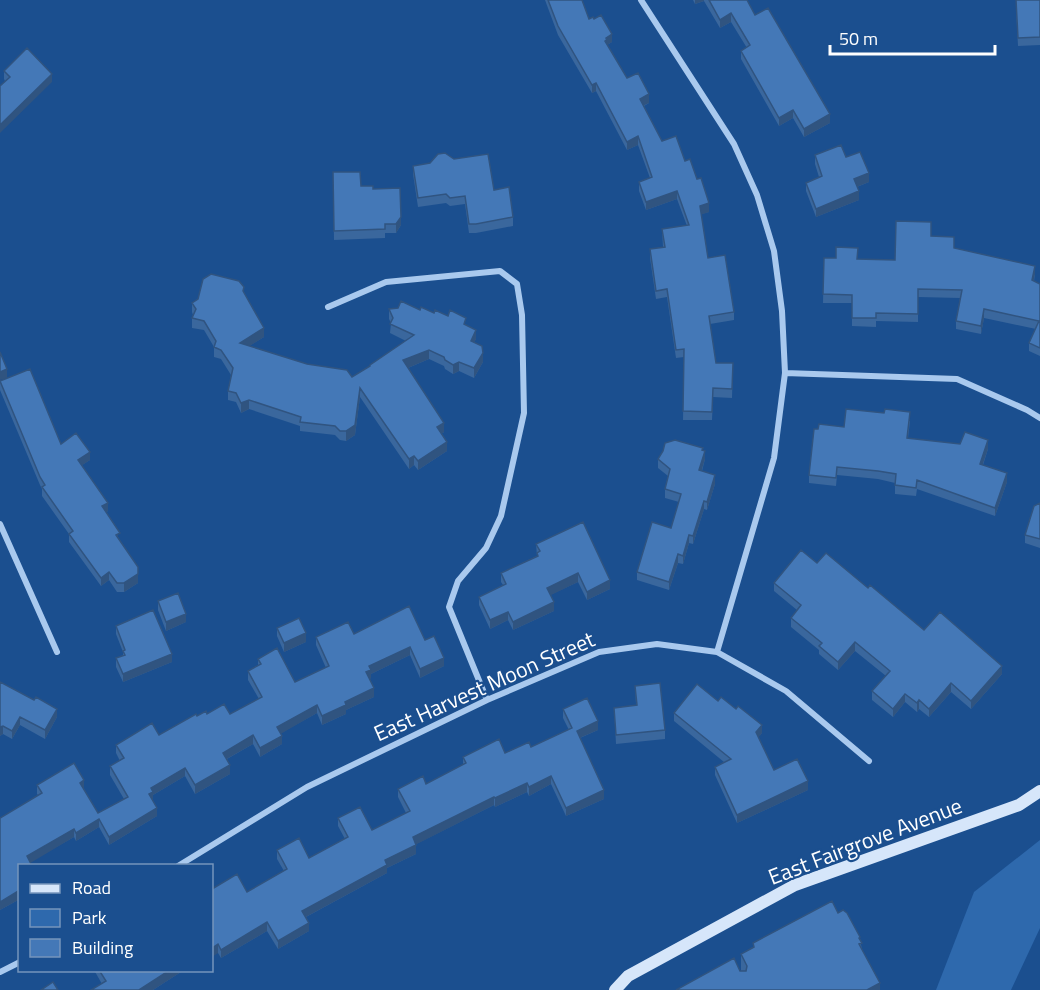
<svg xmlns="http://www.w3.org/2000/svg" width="1040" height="990" viewBox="0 0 1040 990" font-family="'Titillium Web',sans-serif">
	<rect width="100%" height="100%" fill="#1b4f8f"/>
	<path fill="#2e69ad" d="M1040 840V928L1011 990H936L974 892Z"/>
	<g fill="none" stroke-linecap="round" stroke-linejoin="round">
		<path stroke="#a9c9ee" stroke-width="6" d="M641 0 734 144 757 195 774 251 782 311 785 373 774 458 717 652
			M328 307 386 282 500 271 517 284 522 315 524 413 501 516 486 548 458 581 449 607 487 700
			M785 373 957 379 1027 410 1040 418
			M0 524 57 652
			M178 866 307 787 487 700 599 652 657 644 717 652 786 691 869 761
			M0 972 20 962"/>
		<path stroke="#d6e6fa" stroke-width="12" d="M615 990 628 976 795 885 1019 805 1040 791"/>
	</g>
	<path fill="#3a679d" d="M545 0H582L589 19 612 42 607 45 627 78 649 103 644 106 662 141 685 161 709 212 701 214 708 258 734 312V320L710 324 716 363H733L732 398 713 397 712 420H683L684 357 676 358 667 297 656 299 650 258V249L663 247 662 229 687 226 677 199 646 210 639 191V182L650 178 638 145 627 150 596 91 592 93 558 35Z
		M693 0H747L755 15 830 123 804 137 793 118 779 126 741 59V51L747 48 731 22 720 28 704 1 695 4Z
		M1040 0V45L1018 46 1016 8Z
		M4 71 52 82 5 81 4 79Z
		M815 155 846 157 869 182 857 187 859 200 816 217 806 191V183L819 177 815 164Z
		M413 166 494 190 513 217V226L476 233H469L465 204 450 206 446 203 418 207 413 174Z
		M333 172 361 186 373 189 401 225 396 233H385V238L334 240Z
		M931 236 954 248 1035 274 1034 281 1040 284V356L1029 351V343L1036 329 984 318 981 334 956 329V321L960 298 918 297V322L876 321V327L852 326V303H823L824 258 895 260Z
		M244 292 264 337 249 346 307 364 352 377 370 367V365L406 341 390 333 391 323 389 319V309L420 310 434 313 466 325 476 339 474 342 483 362 474 378 459 371 453 374 445 369 444 366 429 359 408 368 444 432 441 434 447 451 418 470 414 465 409 469 360 397 355 435 346 441 340 440 335 435 300 431V426L249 409 241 413 236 402 228 400V391L231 375 221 359 214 357V347L204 330 192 328V318L193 315 192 312V303Z
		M0 381 61 444 90 460 82 465 108 511 106 512 120 541 138 583 124 592H117L109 580 101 586 69 542V534L42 496V489L40 485 0 390Z
		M910 421 908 438 988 449 983 465 1007 482 995 516 917 489 916 496 895 494V483L878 479 837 475 836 486 809 483V475L844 427Z
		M703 450 705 459 702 471 715 484 707 510 704 509 693 544 689 543 683 564 678 563 669 590 637 580V572L671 528 679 502 665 498V489L668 476 658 468V459Z
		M1040 503V548L1025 543V535Z
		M536 544 610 589 587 600 578 582 550 595 554 611 513 630 508 620 490 629 479 605V597L503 585 501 582V573L537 556Z
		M817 563 868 588 924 630 1002 674 971 709 951 692 929 717 919 709 917 712 905 702 893 717 872 700V691L886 676 855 651 838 670 819 654V650L791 627V618L797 610 774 591V583Z
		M158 601 186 622 166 631 158 610Z
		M116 626 172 662 123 682 116 667V658L123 656V652L116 634Z
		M277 628 306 642 284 652 277 636Z
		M354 634 425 640 444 666 420 678 410 655 371 674V678L369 679 374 697 346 710V714L322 725 317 713 281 733 282 744 260 757 253 744 227 759 230 774 195 794 185 776 153 795V801L157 816 109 845 99 827 76 841 74 837 30 862 20 899 0 910V818L38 795 37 794V785L84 789 98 813 124 799 110 775V766L120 761 116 753V745L159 735 197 716 207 714H230L259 699 248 680V671L258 665V659L295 682 326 668 316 645V637Z
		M0 682 57 717 45 739 20 725 12 739 3 734 0 736Z
		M635 686 665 730V739L616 744 614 708 636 705Z
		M718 701 762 733 758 737 774 770 808 790 737 823 715 775V767L724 762 674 721V713Z
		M563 709 598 730 580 738 604 799 566 816 551 784 529 796 527 792 495 807 494 805 416 844V854L387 868V873L306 917 309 931 278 949 267 931 221 958 218 953 212 889 247 892 284 871 277 859V850L309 858 345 839 338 826V818L372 830 406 813 398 797V789L426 784 463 765V757L505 753 531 747 569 730 563 718Z
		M838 913 860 940 862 949 880 990 741 971V954L753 947V943Z
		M94 970H184L153 990H91L102 984Z"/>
	<path fill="#305480" d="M695 0H704V1L695 4Z
		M731 13V22L720 28V20Z
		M612 34V42L607 45 605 41 606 38Z
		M52 74V82L0 133V125Z
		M596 83V91L592 93V85Z
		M649 94V103L640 107V99Z
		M793 110V118L779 126V118Z
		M830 114V123L804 137V129Z
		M638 136V145L627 150V142Z
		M869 173V182L854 188V179Z
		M677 191V199L646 210V202Z
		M859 191V200L816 217V209Z
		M709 203V212L700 215V206Z
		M401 217V225L396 233V224Z
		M1035 266V274L1032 289V280Z
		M984 309V318L981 334V326Z
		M264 328V337L240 352V343Z
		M476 330V339L471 350V341Z
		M429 350V359L403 370V360Z
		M483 353V362L474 378V368Z
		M459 362V371L453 374V365Z
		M7 369V378L0 380V372Z
		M360 388V397L355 435 346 441V431Z
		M249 400V409L241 413V403Z
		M444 423V432L437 437V427Z
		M988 440V449L980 472V464Z
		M447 442V451L418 470V461Z
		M705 451V459L699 479V470Z
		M90 452V460L78 468V460Z
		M414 456V465L409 469V459Z
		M1007 473V482L995 516V508Z
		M715 475V484L707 510V502Z
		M704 501V509L693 544V536Z
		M108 503V511L102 515V506Z
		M689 535V543L683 564V556Z
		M678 554V563L669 590V582Z
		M109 572V580L101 586V578Z
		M578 573V582L547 597V588Z
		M138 574V583L124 592V583Z
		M610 580V589L587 600V592Z
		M554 602V611L513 630V622Z
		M508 612V620L490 629V620Z
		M186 614V622L166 631V622Z
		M306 633V642L284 652V643Z
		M855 642V651L838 670V662Z
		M410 647V655L371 674V678L366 681V672L369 666Z
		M172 654V662L123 682V674Z
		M444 658V666L420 678V669Z
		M1002 666V674L971 709V701Z
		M951 683V692L929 717V709Z
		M374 688V697L346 710V714L322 725V716L345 702Z
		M905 694V702L893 717V709Z
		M919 700V709L917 712V703Z
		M317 705V713L277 736V727Z
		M57 709V717L45 739V730Z
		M20 717V725L12 739V731Z
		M598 721V730L577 739V731Z
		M762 725V733L756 741V732Z
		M3 726V734L0 736V727Z
		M253 735V744L223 761V753Z
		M282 736V744L260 757V748Z
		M230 765V774L195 794V785Z
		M185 768V776L153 795V800L149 803V794L151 788Z
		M551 776V784L529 796V787Z
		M84 780V789L80 791V783Z
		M808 781V790L737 823V815Z
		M527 783V792L495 807V798Z
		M604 790V799L566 816V808Z
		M494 797V805L413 846V837Z
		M157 808V816L109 845V837Z
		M99 819V827L76 841V833Z
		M74 829V837L27 865V856Z
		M416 845V854L387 868V873L302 919V911L385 860Z
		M20 890V899L0 910V902Z
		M267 922V931L221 958V950Z
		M309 923V931L278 949V941Z
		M218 944V953L212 957V948Z
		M170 970H184L153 990H139Z
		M880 983V990H867Z"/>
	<path fill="#4478b7" stroke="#305480" stroke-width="1.5" d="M548 0H582L589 19 593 17 594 19 601 15 612 34 606 38 607 39 605 41 627 78 638 73 649 94 640 99 662 141 676 136 685 161 690 159 697 179 701 178 709 203 700 206 708 258 725 255 734 312 709 316 716 363H733L732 389 713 388 712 412 683 411 684 349 676 350 667 289 656 291 650 249 665 247 662 229 689 225 677 191 646 202 639 182 652 177 638 136 627 142 596 83 592 85 558 26Z
		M709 0H747L755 15 768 8 830 114 804 129 793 110 779 118 741 51 750 45 731 13 720 20Z
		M1016 0H1040V37L1018 38Z
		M27 48 52 74 0 125V86L10 77 4 71Z
		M841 145 846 157 860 152 869 173 854 179 859 191 816 209 806 183 822 176 815 155Z
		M445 153 454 159 488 154 494 190 509 187 513 217 476 224H469L465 196 450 198 446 194 418 198 413 166 430 163 438 154Z
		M333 172H360L361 186H373V189L400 188 401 217 396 224H385V229L334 231Z
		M896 221 931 222V236L954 237V248L1035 266 1032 280 1040 284V348L1029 343 1039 321 984 309 981 326 956 321 962 290 918 289V314L876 313V318H852V295L823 294 824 258H836V247L858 248 857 259 895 260Z
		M211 274 239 281 244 287 243 291 264 328 240 343 307 364 347 370 352 377 370 366V365L414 335 390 324 393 318 389 309 398 308 401 301 420 310 421 307 434 313 435 310 448 316 450 310 466 318 464 324 476 330 471 341 482 346 483 353 474 368 459 362 453 365 445 360 444 357 429 350 403 360 444 423 437 427 447 442 418 461 414 456 409 459 360 388 355 425 346 431H340L335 426 300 422 301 417 249 400 241 403 236 393 228 391 233 368 221 350 214 347 216 341 204 321 192 318 196 309 192 303 198 299 203 279Z
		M0 352 7 369 0 372Z
		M30 369 61 444 76 433 90 452 78 460 108 503 102 506 120 533 116 535 138 567V574L124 583H117L109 572 101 578 69 534 73 531 42 487 45 485 40 477 0 381Z
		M846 409 884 413 885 409 910 412 907 438 960 444 965 432 988 440 980 464 1007 473 995 508 917 480 916 488 895 485 896 474 878 471 837 467 836 478 809 475 814 429H818L819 424 844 427Z
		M675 440 703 448 702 450 705 451 699 470 715 475 707 502 704 501 693 536 689 535 683 556 678 554 669 582 637 572 652 522 671 528 681 494 665 489 670 469 658 459 663 451 665 443Z
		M1040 503V539L1025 535 1034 506Z
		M583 522 610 580 587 592 578 573 547 588 554 602 513 622 508 612 490 620 479 597 506 584 501 573 538 556 537 553 540 551 536 544Z
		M801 550 817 563 826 553 868 588 870 585 924 630 940 612 1002 666 971 701 951 683 929 709 919 700 917 703 905 694 893 709 872 691 890 671 855 642 838 662 819 646 822 643 791 618 801 605 774 583Z
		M178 593 186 614 166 622 158 601Z
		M409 606 425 640 434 636 444 658 420 669 410 647 369 666 371 670 366 672 374 688 345 702 346 705 322 716 317 705 277 727 282 736 260 748 253 735 223 753 230 765 195 785 185 768 151 788 153 792 149 794 157 808 109 837 99 819 76 833 74 829 27 856 32 866H20V890L0 902V818L42 793 37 785 74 763 84 780 80 783 98 813 128 797 110 766 124 758 116 745 152 723 159 735 196 714 197 716 206 711 207 714 224 704 230 714 262 697 248 671 261 664 258 659 277 648 295 682 329 666 316 637 348 622 354 634Z
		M153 610 172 654 123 674 116 658 125 655 123 651 125 650 116 626Z
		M299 618 306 633 284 643 277 628Z
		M0 682 34 700 36 697 57 709 45 730 20 717 12 731 3 726 0 727Z
		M660 683 665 730 616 735 614 708 637 705 635 686Z
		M697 684 718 701 721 697 736 709 738 706 762 725 756 732 774 770 797 759 808 781 737 815 715 767 731 759 674 713Z
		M587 698 598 721 577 731 604 790 566 808 551 776 529 787 527 783 495 798 494 797 413 837 416 845 385 860 387 865 302 911 309 923 278 941 267 922 221 950 218 944 212 948V889L237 874 247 892 287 869 277 850 299 838 309 858 348 837 338 818 360 807 372 830 410 811 398 789 423 776 426 784 466 763 463 757 499 739 505 753 529 742 531 747 572 728 563 709Z
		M832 901 838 913 843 910 847 913 860 937 859 938 862 943 859 944 880 983 867 990H676L734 958 740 971H746L747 966 741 954 754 947 753 943Z
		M99 970H170L139 990H91L106 981Z
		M53 982 58 990H41Z"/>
	<g text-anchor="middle" stroke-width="4.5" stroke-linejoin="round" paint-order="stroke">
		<g font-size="22" fill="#fff" stroke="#1b4f8f">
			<text transform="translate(484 686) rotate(-24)" y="8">East Harvest Moon Street</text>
			<text transform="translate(865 841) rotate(-21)" y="8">East Fairgrove Avenue</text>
		</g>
	</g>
	<rect x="18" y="864" width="195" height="108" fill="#1b4f8f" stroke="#7695bc" stroke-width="1.5"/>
	<rect x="30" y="884" width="30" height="9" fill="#d6e6fa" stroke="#7695bc" stroke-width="1.5"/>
	<text x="72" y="894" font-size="18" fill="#ffffff">Road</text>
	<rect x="30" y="909" width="30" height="18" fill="#2e69ad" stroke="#7695bc" stroke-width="1.5"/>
	<text x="72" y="924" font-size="18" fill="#ffffff">Park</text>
	<rect x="30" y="939" width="30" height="18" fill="#4478b7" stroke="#7695bc" stroke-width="1.5"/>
	<text x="72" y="954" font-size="18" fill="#ffffff">Building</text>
	<path d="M830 45v9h165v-9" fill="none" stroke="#ffffff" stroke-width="3"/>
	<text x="839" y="45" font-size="18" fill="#ffffff" stroke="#1b4f8f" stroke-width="4.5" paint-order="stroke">50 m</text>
</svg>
